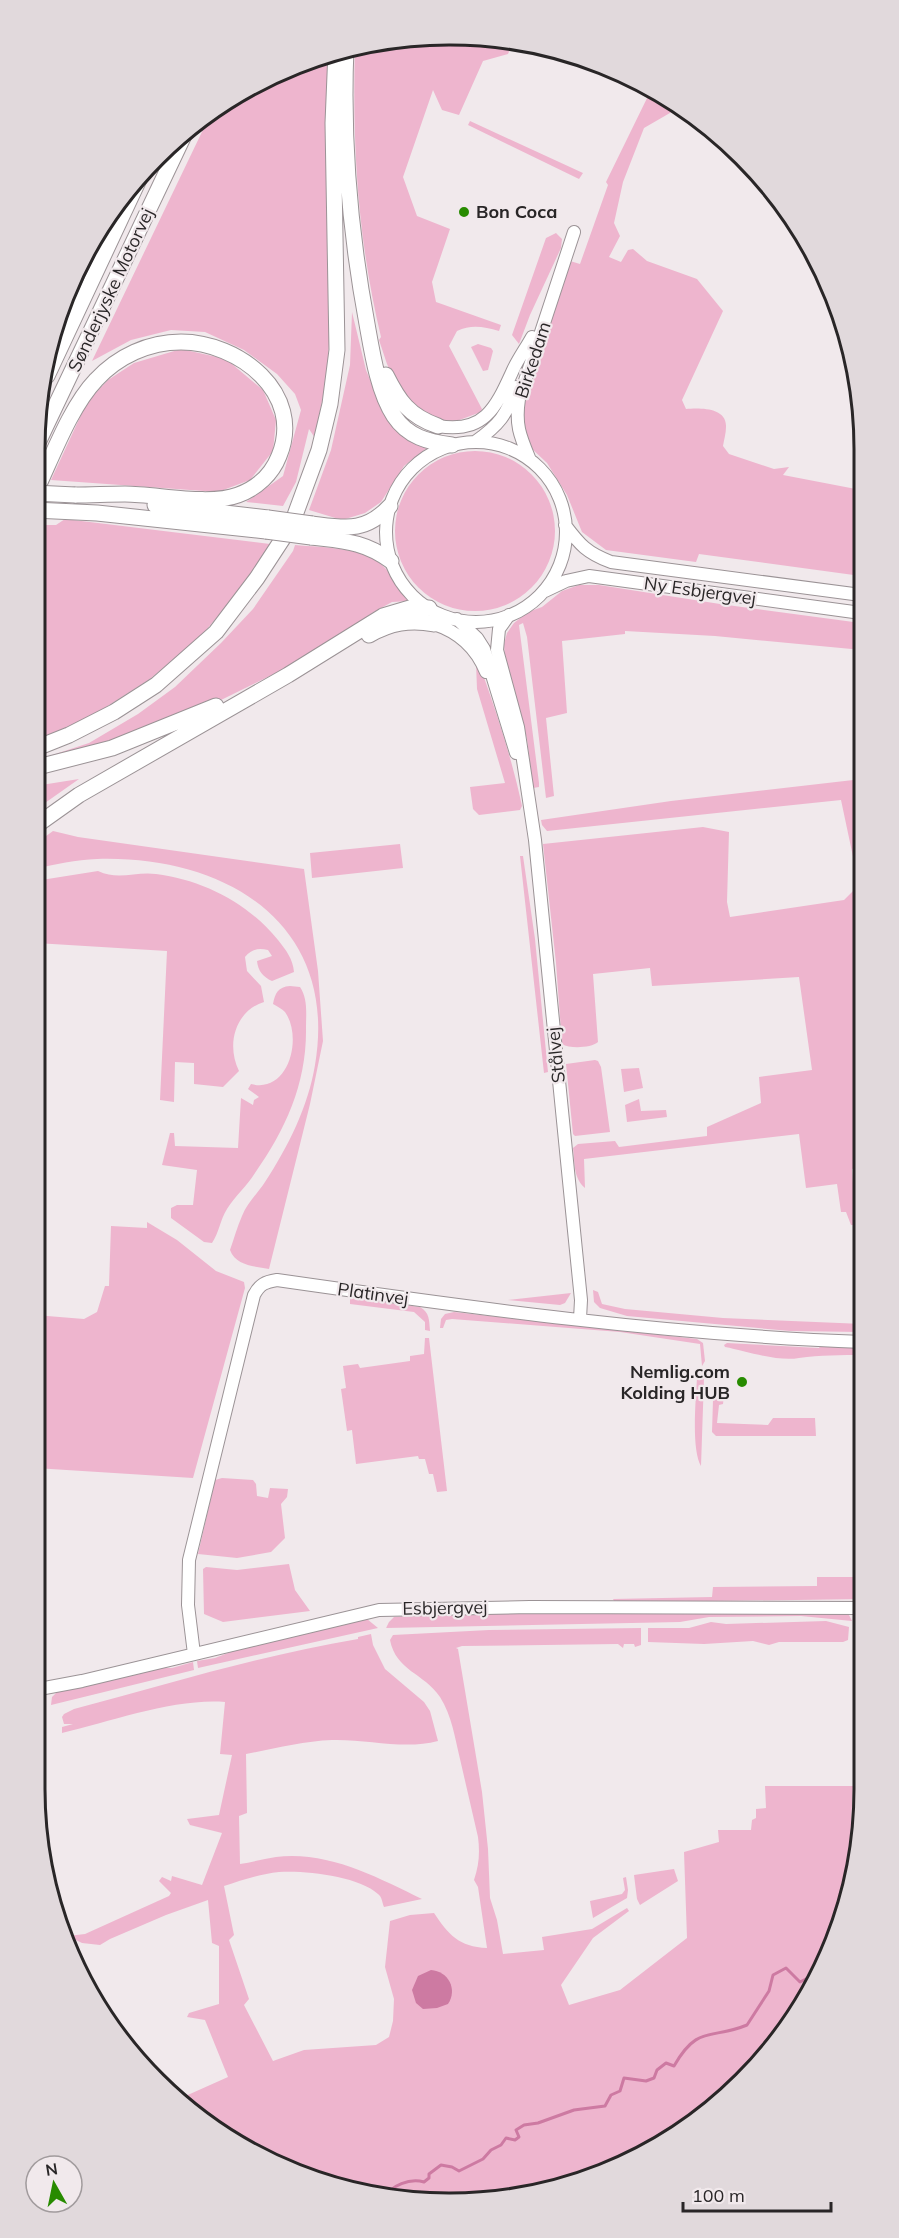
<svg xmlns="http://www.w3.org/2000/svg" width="899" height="2238" viewBox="0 0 899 2238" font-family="Mulish,sans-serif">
	<rect width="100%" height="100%" fill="#f1e9ec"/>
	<path fill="#eeb5ce" d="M422 35 503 38 514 40 508 54 483 61 459 115 442 110 433 90 403 177 417 216 450 229 432 282 436 302 501 325 499 331C484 327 472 324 457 331L449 346 482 409 481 412 454 422 435 420 403 399 387 364 379 340 381 337C358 241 352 145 355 47Z
		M328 54 330 328 327 375 315 438 309 429 296 482 283 506 246 502 283 476 301 410 295 394 277 374 244 350 205 332 171 330 131 340 92 361 212 111 266 77Z
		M651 90 682 106 644 128 623 182 614 223 620 236 609 257 621 262 628 250 633 249 647 261 697 279 723 311 682 400 686 409C699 408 727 407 726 427 726 433 724 440 723 446L729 454 774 469 789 467 783 475 861 490V576L699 554 696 562 606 550 582 532 567 495 547 463 530 447 523 431V409L570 261 580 264 608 185 606 182Z
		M470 121 583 173 579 179 468 125Z
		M556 233 562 239 561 248 530 315 519 344 512 335 546 238Z
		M352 312 366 370 386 418 408 437 428 447 404 466 381 502 365 513 342 520 309 510 331 450 350 365Z
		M478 344 491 348 493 351 488 370 483 371 471 347Z
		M181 349 226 359 263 390 276 420 273 451 250 480 218 492 51 480 87 402 108 380 134 363Z
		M395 531a80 80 0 1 1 160 0a80 80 0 1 1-160 0Z
		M65 519 270 544 242 587 202 635 150 679 78 725 35 740 34 525H56Z
		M295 545C324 548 367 546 387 570 395 580 401 591 409 601L392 602 372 613 355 627 288 667 219 701 146 731 34 761 89 743 138 714 175 687 221 643 253 609 293 551Z
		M579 585H599L720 604 861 623 862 650 715 636 625 631V634L562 641 567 713 546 718 554 796 546 798 527 637 523 623 519 625 539 783V787L533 788 527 739 505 661 504 644 507 633 514 623 528 612 542 607 562 591Z
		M476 663 481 669C497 714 512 759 522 806L520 810 479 815 473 809 470 787 505 783 477 689Z
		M79 779 35 810V786Z
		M862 779 863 1167 852 1169 856 1225H851L846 1212H841L837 1184 806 1188 799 1134 584 1159 585 1188C573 1178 575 1162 573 1148L578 1144 615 1141 619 1147 707 1136V1127L761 1103 759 1077 812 1070 799 977 652 986 650 968 593 974 598 1042C591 1048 570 1049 562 1044L556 963 543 844 703 827 729 832 727 902 730 917 844 900 859 885 841 800 547 831 542 825 541 820 671 801Z
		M53 831 78 837 304 869 318 971 323 1041 310 1104 269 1269C254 1266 236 1266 230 1250 234 1239 237 1227 242 1216 247 1203 258 1193 265 1182 288 1147 308 1107 315 1065 339 923 225 855 97 859 76 860 55 864 35 869V844Z
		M400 844 403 868 312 878 310 853Z
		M520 856H523L535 939 548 1072 544 1073Z
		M98 871C119 881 136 871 156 874 203 880 248 903 278 940 286 950 293 959 294 972L272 981C263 977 258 971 257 961L272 956 268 950C258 948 252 949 245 957L247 971 261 986 264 1002C235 1011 226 1045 239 1071L223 1087 194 1084V1063L175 1062 174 1102 160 1100 167 951 36 943 35 952V881Z
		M290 986 300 987C308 999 306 1014 306 1027 307 1083 286 1129 255 1173 247 1186 235 1196 227 1209 220 1220 219 1233 212 1243L204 1242 171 1218V1208L177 1205H193L197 1170 162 1165 170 1133H174L175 1146 238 1148 241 1098 253 1105 254 1100 259 1097 248 1089 251 1084C289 1094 303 1037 285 1012 282 1009 277 1006 273 1004 275 993 278 987 290 986Z
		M595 1060 598 1061 601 1067 610 1132 575 1136 573 1134 566 1064Z
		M639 1068 643 1088 624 1092 621 1069Z
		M639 1099 641 1111 666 1110 667 1117 627 1122 625 1105Z
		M147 1222 177 1240 216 1271 244 1282 245 1288 193 1478 35 1468V1315L84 1319 97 1312 105 1286H109L111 1226 147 1228Z
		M593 1290 598 1292 602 1304 625 1309 723 1318 863 1324 862 1332 790 1331 627 1316 600 1308 594 1302Z
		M571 1293 565 1303 560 1305 508 1300Z
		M350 1298 420 1307C430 1313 429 1320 430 1331L425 1330V1322L414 1312 350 1304Z
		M454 1312 697 1339 703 1343 705 1361 702 1366 700 1344 620 1332 452 1319 446 1320 443 1328H440L441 1319 445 1314Z
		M425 1338H429L447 1491 437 1492 433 1474H429L425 1459H419L418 1456 356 1464 352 1430 347 1431 341 1389 346 1388 343 1366 358 1364 360 1368 410 1361V1356L424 1354Z
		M727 1343 819 1348 820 1346 863 1348V1355C841 1355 820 1355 799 1358 778 1362 746 1351 725 1347L724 1345Z
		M697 1377 704 1378 701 1466C691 1449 696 1399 697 1377Z
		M720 1390 724 1395 723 1404 719 1405 717 1423 768 1425 773 1418H815L816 1436H716L712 1432 713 1400 716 1392Z
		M222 1478 253 1480 256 1484 257 1496 268 1498 270 1488 288 1489 287 1497 281 1504 285 1538 271 1552 237 1558 198 1554 215 1480Z
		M289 1564 295 1590 310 1611 223 1622 204 1614 203 1569 206 1567 237 1570Z
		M817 1577H864V1599L642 1602 614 1601 613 1599 712 1597 713 1587 817 1586Z
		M847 1611 852 1621 801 1616 709 1617 680 1622 386 1628 389 1622 394 1617 439 1614Z
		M367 1619 378 1628 198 1668 197 1661 215 1658 241 1648Z
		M826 1621 849 1627 848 1640 843 1642H779L769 1645 753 1641 704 1644 648 1642V1628H689L711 1622 726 1624Z
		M641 1628V1645L635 1647 634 1644H624L623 1648 618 1644 462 1646 456 1648 458 1649 482 1792 488 1849 490 1898 497 1920 503 1954 544 1950 542 1937 592 1929 627 1908 629 1911 593 1938 561 1985 569 2005 620 1990 687 1938 684 1852 719 1842 718 1830H751L752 1820 756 1818V1809L766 1808 765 1786H853L850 1843 855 1845 843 1922 779 2041 680 2134 609 2172 531 2195 395 2200 316 2182 242 2148 181 2098 228 2077 205 2020 187 2017 189 2013 219 2004V1946L212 1943 208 1900 166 1915 110 1939 100 1945 82 1943 68 1936 85 1934 169 1896 171 1893 159 1881 162 1877 171 1881 172 1876 202 1885 222 1833 190 1825 187 1819 219 1815 232 1755 220 1754 225 1702C176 1698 112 1721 62 1733V1727L73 1724H64L62 1717 64 1714 74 1709C168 1684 262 1655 358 1639V1637L371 1634 373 1645 385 1669 424 1702 430 1711 438 1741C404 1750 368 1739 332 1740 303 1741 274 1749 246 1754L247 1813 239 1816 240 1864C252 1862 264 1859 276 1857 329 1851 376 1877 422 1899L384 1907C382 1902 382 1897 378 1894 359 1876 304 1870 279 1872 260 1874 242 1880 224 1886L234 1935 229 1940 249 1999 244 2005 273 2061 304 2050 376 2045 389 2037 393 2021 394 1999 385 1967 390 1921 410 1915 434 1913C448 1934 459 1947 487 1948L478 1887 474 1880C479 1865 480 1853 478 1837 472 1811 466 1785 460 1759 455 1738 452 1716 440 1697 424 1673 396 1671 390 1640L393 1635 489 1630Z
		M193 1662 194 1670 51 1705 52 1697 58 1691 150 1668H172Z
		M674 1869 678 1881 640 1905 637 1899 634 1875Z
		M626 1877 628 1890 627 1898 593 1918 590 1901 622 1894 625 1890 623 1878Z"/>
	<path fill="#cd7aa2" d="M431 1970C448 1971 458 1989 448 2004L437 2008 423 2009 416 2003 412 1990 418 1976Z"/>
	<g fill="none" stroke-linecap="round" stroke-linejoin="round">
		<path stroke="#cd7aa2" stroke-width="3" d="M385 2198C391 2185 410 2178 424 2182L429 2178V2174L441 2165 452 2167 459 2171 483 2159 491 2150 501 2145 506 2138 515 2140 519 2137 516 2130 524 2125 538 2123 574 2110 605 2106 611 2095 620 2091 624 2078 646 2081 654 2078 657 2070 666 2063 674 2066C698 2024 711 2040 747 2025L769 1991 773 1975 786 1968 800 1982 814 1975"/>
		<defs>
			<path id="secondary" d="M438 426C485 434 496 407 513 370 518 359 526 348 532 337
				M475 442C499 425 507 415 516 387
				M386 532a90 90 0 1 1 180 0a90 90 0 1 1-180 0Z
				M530 460C520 436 515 425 519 399L574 232
				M565 525C580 545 587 553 611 562L861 595
				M545 591 566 581 589 576 861 613
				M509 615 499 629 497 650 518 727 535 840 571 1201 581 1300 580 1319
				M457 619 477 638 484 649 516 753
				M434 624C459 632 476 647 486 672
				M194 1654 188 1605 189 1560 254 1295C260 1284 265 1282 277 1280 472 1308 667 1335 863 1342
				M34 1690 82 1681 379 1610 530 1607 864 1608"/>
			<path id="highway" d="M346 48C342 141 350 233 367 324 372 352 378 392 394 416 408 437 428 442 452 445
				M386 375C399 401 409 416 438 426
				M47 376 144 169
				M34 451 187 129
				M34 495C51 460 70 407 96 380 118 356 149 342 181 342 238 342 305 393 279 456 272 474 257 488 238 495 209 506 157 494 125 494 108 494 92 495 75 495
				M155 505 268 518
				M34 510 97 513 266 531
				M312 524C345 528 365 533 390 506
				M311 537C343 541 364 541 391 561
				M369 635C390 623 410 619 434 624
				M34 749 69 735 114 712 156 685 216 632 257 578 291 526 319 450 330 404 337 350 333 123 336 51
				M34 768 112 748 216 706
				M34 827 79 795 288 675 383 616 410 608H429"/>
		</defs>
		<use href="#secondary" stroke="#9b9396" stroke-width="14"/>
		<use href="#highway" stroke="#9b9396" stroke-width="17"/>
		<use href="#secondary" stroke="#fff" stroke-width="12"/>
		<use href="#highway" stroke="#fff" stroke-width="15"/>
		<defs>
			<path id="highway-bridge" d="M34 493 75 495
				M268 518 312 524
				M266 531 311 537"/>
		</defs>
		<use href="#highway-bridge" stroke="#9b9396" stroke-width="17" stroke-linecap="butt"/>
		<use href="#highway-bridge" stroke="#fff" stroke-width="15"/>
	</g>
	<g fill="#288b00" stroke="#f1e9ec" stroke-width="2">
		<circle cx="464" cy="212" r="6"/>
		<circle cx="742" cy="1382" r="6"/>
	</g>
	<g text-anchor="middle" stroke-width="4.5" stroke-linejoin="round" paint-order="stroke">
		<g font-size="18" font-weight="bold" fill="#292627" stroke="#f1e9ec" text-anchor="start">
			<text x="476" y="218">Bon Coca</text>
			<text x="730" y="1378" text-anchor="end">Nemlig.com<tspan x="730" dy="21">Kolding HUB</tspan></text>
		</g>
		<g font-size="18" fill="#292627" stroke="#f1e9ec">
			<text transform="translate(111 290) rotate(-65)" y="6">Sønderjyske Motorvej</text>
			<text transform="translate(533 360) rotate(-72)" y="6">Birkedam</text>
			<text transform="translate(700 591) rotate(8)" y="6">Ny Esbjergvej</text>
			<text transform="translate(556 1055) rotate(-96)" y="6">Stålvej</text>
			<text transform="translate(373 1294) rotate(8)" y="6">Platinvej</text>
			<text transform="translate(445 1608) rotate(-1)" y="6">Esbjergvej</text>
		</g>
	</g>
	<path d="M0 0H899V2238H0ZM449 45H450A404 404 0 0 1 854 449V1789A404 404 0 0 1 450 2193H449A404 404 0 0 1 45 1789V449A404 404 0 0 1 449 45Z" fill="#e1d9dc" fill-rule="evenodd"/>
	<path fill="none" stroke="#292627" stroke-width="3" d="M449 45H450A404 404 0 0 1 854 449V1789A404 404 0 0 1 450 2193H449A404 404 0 0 1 45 1789V449A404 404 0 0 1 449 45Z"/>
	<g transform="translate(54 2184) rotate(351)"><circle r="28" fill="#f1e9ec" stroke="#a19b9d" stroke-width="1.5"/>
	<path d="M0-4.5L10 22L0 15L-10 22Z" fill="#288b00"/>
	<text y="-9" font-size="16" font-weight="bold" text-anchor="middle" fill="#292627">N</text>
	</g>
	<path d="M683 2202v9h148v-9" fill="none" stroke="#292627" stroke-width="3"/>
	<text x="692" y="2202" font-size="18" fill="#292627" stroke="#f1e9ec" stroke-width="4.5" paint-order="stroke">100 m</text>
</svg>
